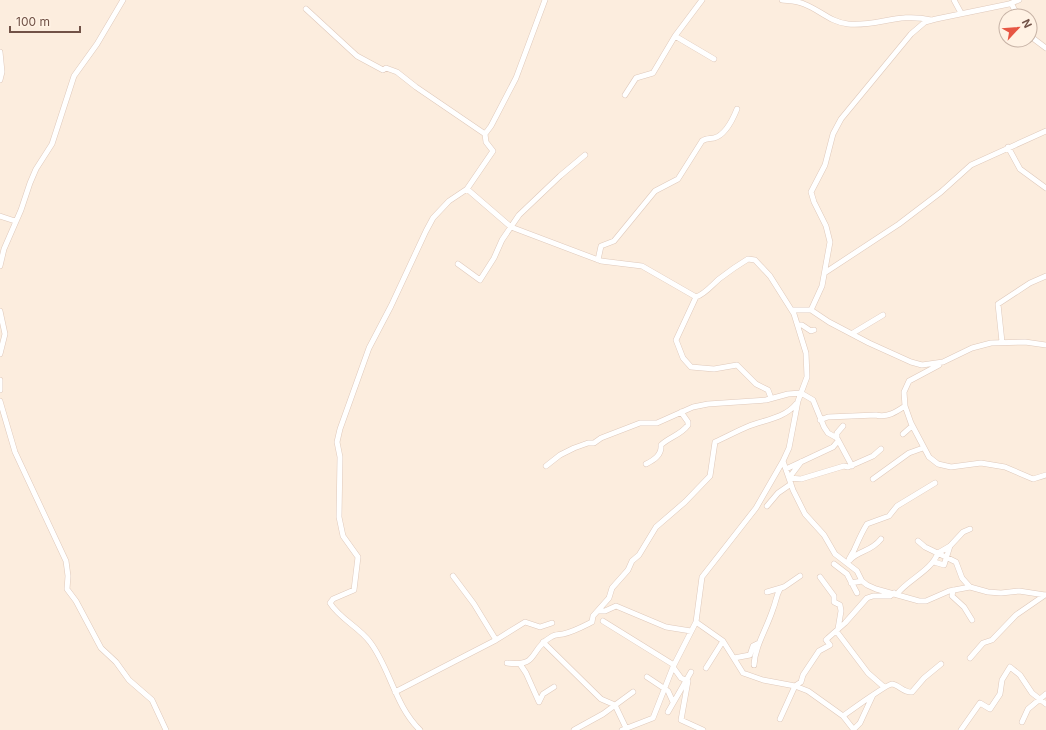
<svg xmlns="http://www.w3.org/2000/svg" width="1046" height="730" viewBox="0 0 1046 730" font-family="Inter,sans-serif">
	<rect width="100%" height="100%" fill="#fcedde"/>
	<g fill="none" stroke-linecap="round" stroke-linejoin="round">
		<defs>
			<path id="minor" d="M782 0C790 1 797 1 804 4 820 10 830 22 848 24 878 27 898 12 931 20
				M954 0 961 13
				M1011 3 1018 16
				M306 9 357 56 383 70 386 68 397 72 416 87 485 134
				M675 36 714 59
				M1030 36 1046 48
				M0 52 2 72 0 80
				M625 95 636 78 653 73 675 36 702 0
				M1008 147 1020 169 1046 188
				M467 189 511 227 601 261 642 266 696 297C705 294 711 286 719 279 728 272 738 265 748 259L755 260 770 276 794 314 806 353 807 377 798 401 789 448 783 461 756 508 702 577 696 622 673 667 653 718 622 730
				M0 216 15 221
				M598 260 601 246 614 241 655 191 678 179 702 141C706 138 710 139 714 138 726 135 733 119 737 109
				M458 264 480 280 494 258 502 240 519 215 560 176 585 155
				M0 266 4 249 21 210 30 183 36 169 52 144 74 76 97 44 123 0
				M826 272 899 224 941 192 971 165 1046 131
				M696 297 676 340 683 358 691 367 714 369 737 365 756 384 768 390 771 398
				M792 310H811L822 286 830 242 826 226 814 202 811 192 825 165 833 134 841 119 911 34 925 22 936 19 1009 4 1019 0
				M811 310 829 322 869 343 911 362 922 365 943 362 972 348 991 343 1025 342 1046 345
				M0 311 5 334 0 354
				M798 325H802L811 331 814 330
				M853 333 883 315
				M1002 342 998 304 1030 283 1046 276
				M939 365 909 381 904 392 905 406 911 423 929 457 938 464 951 467 981 463 1005 467 1033 479 1046 475
				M0 380V390
				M0 401 15 452 66 561 68 576 67 589 76 601 101 648 116 662 129 680 152 700 166 730
				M820 420 828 417 876 415C887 418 896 412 905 406
				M903 434 912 426
				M837 438V433L843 426
				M783 461 793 490 805 514 824 535 835 554 857 571 862 581 867 585 876 589 919 601H926L949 591 970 587 988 592 1001 593 1019 591 1045 595
				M646 464C654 460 662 455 661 445 669 437 681 435 688 425V422L681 412
				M546 466 560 455 574 448 588 443H594L601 438 640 423H657L693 407 708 404 766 400 788 394 801 393 813 400 824 427 828 433 837 438 852 466
				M786 469 833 447 838 441
				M789 478 801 479 844 466 848 467 873 456 881 449
				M789 478 801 462
				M873 479 909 453 923 448
				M767 506 778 493 791 484
				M918 541 925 547 956 562 962 578 970 587
				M850 560C859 550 871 552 881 539
				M934 562 944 565 950 546
				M848 563C849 556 853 554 855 548 859 539 862 532 867 524L889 516 897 506 935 483
				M834 564 847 574 857 593
				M820 577 834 596V602L840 605 841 611 838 629
				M851 583 862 581
				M953 590 952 596 964 607 972 620
				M767 592 784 587 800 576
				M897 594C909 579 931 571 938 553L950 546 963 532 970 529
				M598 611H605L616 606 666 627 691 631
				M603 621 674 665
				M696 622 723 641 743 673 763 680 795 686 808 691 843 716 854 730
				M837 632 868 673 884 687
				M496 640 525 622 540 627 552 623
				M543 642 601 699 615 705 626 728
				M734 658 750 655 753 646 759 643
				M970 658 983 643 992 640 1016 615 1045 595
				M507 663C540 667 528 650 551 637 555 634 559 635 563 634 573 632 584 626 592 622L593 616 609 598 612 588 628 570 632 561 639 555 656 527 685 502 710 476 715 442C726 437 737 431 749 426 764 420 785 418 796 404
				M520 664 526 673 539 702
				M754 665C755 646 767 628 773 609 776 602 776 596 780 589
				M673 667 681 678 688 681 681 720 703 730
				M706 668 723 641
				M647 677 668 691 673 702
				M395 692 496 640 474 604 453 576
				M539 702 543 694 554 687
				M668 712 691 672
				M843 716C850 711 887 684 892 684 899 685 904 693 912 692L924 678 941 664
				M780 719 795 686 801 682 803 675 819 651 830 645 826 640 828 638 845 623 867 598 873 596H890L894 593
				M1022 722 1028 709 1046 694
				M420 730C395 706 390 668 370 642 359 627 340 619 330 603L333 599 354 590 358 557 343 536 339 517 340 457 337 442 340 429 369 348 391 306 426 231 433 218 449 201 467 189 493 151 486 142 485 134 491 126 516 78 545 0
				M574 730 603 714 633 692
				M853 730 860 723 873 695
				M961 730 980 703 990 709 1000 694 1002 680 1010 667 1020 675 1032 693 1046 704"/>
		</defs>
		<use href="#minor" stroke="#dfc9bb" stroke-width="6"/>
		<use href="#minor" stroke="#fff" stroke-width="5"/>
	</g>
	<g transform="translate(1018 28) rotate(64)"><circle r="19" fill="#fff2e4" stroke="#c6b2a5"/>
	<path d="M0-3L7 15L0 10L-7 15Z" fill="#e75643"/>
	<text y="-6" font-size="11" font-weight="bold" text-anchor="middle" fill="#715247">N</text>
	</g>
	<path d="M10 26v6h70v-6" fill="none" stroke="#715247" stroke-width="2"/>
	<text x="16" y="26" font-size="12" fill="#715247" stroke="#fff2e4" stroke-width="3" paint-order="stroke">100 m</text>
</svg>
